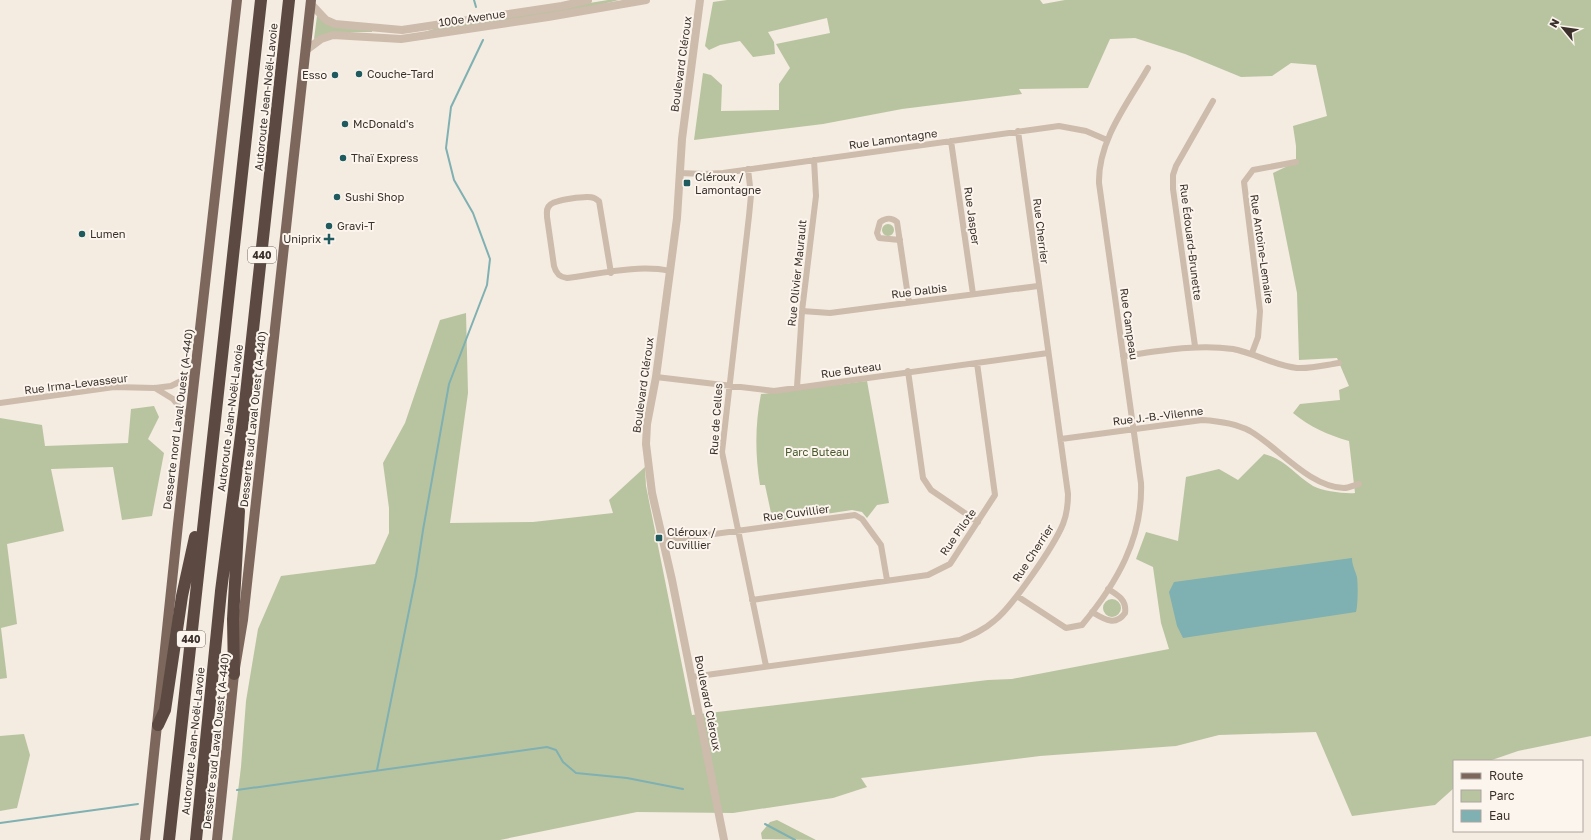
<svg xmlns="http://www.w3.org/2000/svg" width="1591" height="840" viewBox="0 0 1591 840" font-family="'Golos Text',sans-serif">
	<rect width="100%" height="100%" fill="#f4ebe1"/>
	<path fill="#b8c4a0" d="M608 0H619L587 8 421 33 437 28Z
		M727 0H1040L1043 4 1065 0H1591V736L1518 751 1489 761H1454V788L1435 805 1352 816 1316 732 1219 735 1176 746 1040 756 861 778 867 787 833 798 733 813 637 812 500 840H232L241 767 246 701 258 629 281 576 375 564 389 533V508L383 463 405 423 440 320 466 313 468 393 450 523 533 522 613 513 609 500 645 467 646 486 692 715 988 680 1012 679 1169 649 1161 623 1153 567 1136 559 1146 532 1178 541 1186 477 1219 469 1238 480 1264 454C1285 459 1295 475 1313 486 1322 491 1345 494 1355 493L1349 441C1328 435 1310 427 1293 413L1300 404 1340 400 1339 390 1349 386 1337 358 1299 360 1297 293 1273 173 1296 162V146L1293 126 1327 116 1316 65 1291 63 1272 76 1241 77 1185 54 1135 38 1110 39 1088 88 1019 89 1022 94 902 109 823 124 694 140 703 73 711 75 722 85 721 111 779 110V84L790 68 776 44 830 33 827 18 768 32 774 42 775 54 753 57 740 41 720 45 709 50 705 46 713 2Z
		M317 16 372 31V32H337L314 39Z
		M882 230a6 6 0 1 1 12 0a6 6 0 1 1-12 0Z
		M867 381 889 503 877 505 867 518 862 512 852 510 773 522 765 485H760C755 454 755 425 761 394Z
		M154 406 159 417 148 439 164 453 152 516 122 520 113 467 51 469 64 531 7 544 17 624 1 628 7 678 0 679V418L42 425 45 446 128 443 131 409Z
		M1103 608a9 9 0 1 1 18 0a9 9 0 1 1-18 0Z
		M24 734 30 755 17 808 0 811V736Z
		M777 820 816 840 762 839 761 833 770 822Z"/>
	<path fill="#7fb0b2" d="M1352 558C1352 565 1355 570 1357 577 1358 584 1358 605 1356 612L1183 638 1177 626 1169 592 1174 582Z"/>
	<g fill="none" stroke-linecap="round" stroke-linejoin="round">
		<path stroke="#7fb0b2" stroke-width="2" d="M474 0 476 7
			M377 770 416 576 423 530 449 384 487 285 490 259 473 213 454 180 446 148 451 107 483 40
			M237 790 547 747 556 750 563 762 576 773 627 778 683 789
			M0 823 138 804
			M765 824 795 840"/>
		<path stroke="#cdbbac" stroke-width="6" d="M951 141 973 294
			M748 169 751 195 749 216 722 452 766 666
			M680 173 704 174 723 173 1059 126 1086 131 1107 140
			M900 240 879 238 877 233 880 222C886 218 891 217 897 222L909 303
			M611 273 599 201C598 201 595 198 594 198 588 195 554 200 550 205 546 208 547 212 547 217L554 266C556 274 560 277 567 278 599 274 638 264 670 271
			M802 311 830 313 1038 286
			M1195 346 1173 189V175L1176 166 1213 101
			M1252 353 1258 337 1260 311 1244 182 1253 170 1296 162
			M1123 356C1160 351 1196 344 1233 349 1255 353 1275 366 1297 368 1311 369 1325 365 1339 363
			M908 371 923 478 931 490 978 522
			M656 377 774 391 1048 353
			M797 387 802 311 816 196 814 160
			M155 388 173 399 189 418
			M0 403 114 387 155 388 171 386 185 379 195 371
			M1061 439 1202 420C1218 421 1235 423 1250 431 1278 447 1309 487 1344 488 1349 488 1354 485 1359 484
			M663 541 855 515 862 519 881 545 887 580
			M1017 596 1066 628 1082 625C1117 583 1143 538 1141 483L1099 183C1098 140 1128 103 1148 68
			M752 600 928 575 950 564 995 495 977 363
			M1092 612C1104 619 1115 627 1125 613 1127 600 1118 595 1108 589
			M692 677 960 640C972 635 984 630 994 621 1012 607 1054 546 1063 524 1067 514 1068 505 1068 494L1018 131"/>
		<path stroke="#cdbbac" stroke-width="8" d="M700 0 682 139 677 218 656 377 647 424 646 444 652 493 672 580 724 840
			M311 4 326 20 335 24 402 30 562 6 588 0
			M305 51 321 39 333 35 401 39 548 17 646 0"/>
		<path stroke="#7d675c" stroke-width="10" d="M145 840 178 524 237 0
			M217 840 234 674 243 620 311 0"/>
		<path stroke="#5c4a42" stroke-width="12" d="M234 674 233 619 239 511
			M158 725 165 710 182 596 195 537
			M169 840 261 0
			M196 840 221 591 244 412 289 0"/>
	</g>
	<g fill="#1f5a5e" stroke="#fbf5ee" stroke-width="1.5">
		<circle cx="359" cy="74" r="4"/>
		<circle cx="335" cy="75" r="4"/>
		<circle cx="345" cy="124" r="4"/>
		<circle cx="343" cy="158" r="4"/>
		<rect x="683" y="179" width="8" height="8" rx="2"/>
		<circle cx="337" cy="197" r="4"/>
		<circle cx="329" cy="226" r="4"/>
		<circle cx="82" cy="234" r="4"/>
		<path d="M327 233h4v4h4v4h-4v4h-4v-4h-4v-4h4z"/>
		<rect x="655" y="534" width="8" height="8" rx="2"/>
	</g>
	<g text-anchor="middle" stroke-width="4" stroke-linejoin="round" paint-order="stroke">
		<g fill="#fbf5ee" stroke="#756b66" stroke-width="1">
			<rect x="248" y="247" width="28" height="16" rx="3"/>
			<rect x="177" y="631" width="28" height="16" rx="3"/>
		</g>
		<g font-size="10" font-weight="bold" fill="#3b302b">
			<text x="262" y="259">440</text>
			<text x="191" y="643">440</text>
		</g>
		<g font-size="11" fill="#3b302b" stroke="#fbf5ee">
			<text transform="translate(472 18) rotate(-8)" y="4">100e Avenue</text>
			<text transform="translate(681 64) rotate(-82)" y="4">Boulevard Cléroux</text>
			<text transform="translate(266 97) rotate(-84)" y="4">Autoroute Jean-Noël-Lavoie</text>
			<text transform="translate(893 139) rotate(-8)" y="4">Rue Lamontagne</text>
			<text transform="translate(972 216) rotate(82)" y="4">Rue Jasper</text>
			<text transform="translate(1041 231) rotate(83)" y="4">Rue Cherrier</text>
			<text transform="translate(1191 242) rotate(83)" y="4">Rue Édouard-Brunette</text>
			<text transform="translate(1262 249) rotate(82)" y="4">Rue Antoine-Lemaire</text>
			<text transform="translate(797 273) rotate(-84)" y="4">Rue Olivier Maurault</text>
			<text transform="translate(919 291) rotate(-7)" y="4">Rue Dalbis</text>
			<text transform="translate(1129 324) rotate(82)" y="4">Rue Campeau</text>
			<text transform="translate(851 370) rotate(-8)" y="4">Rue Buteau</text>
			<text transform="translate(76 384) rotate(-7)" y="4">Rue Irma-Levasseur</text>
			<text transform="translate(643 385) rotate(-82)" y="4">Boulevard Cléroux</text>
			<text transform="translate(1158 416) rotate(-7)" y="4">Rue J.-B.-Vilenne</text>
			<text transform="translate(230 418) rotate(-83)" y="4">Autoroute Jean-Noël-Lavoie</text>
			<text transform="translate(178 419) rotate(-83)" y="4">Desserte nord Laval Ouest (A-440)</text>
			<text transform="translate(253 419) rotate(-84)" y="4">Desserte sud Laval Ouest (A-440)</text>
			<text transform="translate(716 419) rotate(-86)" y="4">Rue de Celles</text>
			<text transform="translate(796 513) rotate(-8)" y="4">Rue Cuvillier</text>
			<text transform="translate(958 532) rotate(-55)" y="4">Rue Pilote</text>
			<text transform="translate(1033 553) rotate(-57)" y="4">Rue Cherrier</text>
			<text transform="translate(708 703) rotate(79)" y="4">Boulevard Cléroux</text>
			<text transform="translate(193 741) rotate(-84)" y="4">Autoroute Jean-Noël-Lavoie</text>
			<text transform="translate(216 741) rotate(-84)" y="4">Desserte sud Laval Ouest (A-440)</text>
		</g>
		<g font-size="11" fill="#3b302b" stroke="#fbf5ee" text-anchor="start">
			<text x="367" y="78">Couche-Tard</text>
			<text x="327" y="79" text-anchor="end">Esso</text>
			<text x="353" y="128">McDonald's</text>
			<text x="351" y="162">Thaï Express</text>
			<text x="695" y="181">Cléroux /<tspan x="695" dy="13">Lamontagne</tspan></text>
			<text x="345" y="201">Sushi Shop</text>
			<text x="337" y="230">Gravi-T</text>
			<text x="90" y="238">Lumen</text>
			<text x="321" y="243" text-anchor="end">Uniprix</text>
			<text x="667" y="536">Cléroux /<tspan x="667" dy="13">Cuvillier</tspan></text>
		</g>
		<g font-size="11" fill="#4a5a2e" stroke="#fbf5ee">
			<text x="817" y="456">Parc Buteau</text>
		</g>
	</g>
	<rect x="1453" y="760" width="130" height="72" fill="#fbf5ee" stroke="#aea6a0"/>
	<rect x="1461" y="773" width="20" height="6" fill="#7d675c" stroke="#aea6a0"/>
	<text x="1489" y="780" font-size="12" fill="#3b302b">Route</text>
	<rect x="1461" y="790" width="20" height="12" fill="#b8c4a0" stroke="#aea6a0"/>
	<text x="1489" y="800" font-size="12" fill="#3b302b">Parc</text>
	<rect x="1461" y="810" width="20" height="12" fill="#7fb0b2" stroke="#aea6a0"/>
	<text x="1489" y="820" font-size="12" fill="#3b302b">Eau</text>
	<g transform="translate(1563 28) rotate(299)" stroke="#fbf5ee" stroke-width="3" paint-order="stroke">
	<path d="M0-3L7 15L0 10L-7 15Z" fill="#3b302b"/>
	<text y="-6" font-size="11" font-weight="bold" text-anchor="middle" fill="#3b302b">N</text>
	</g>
</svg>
